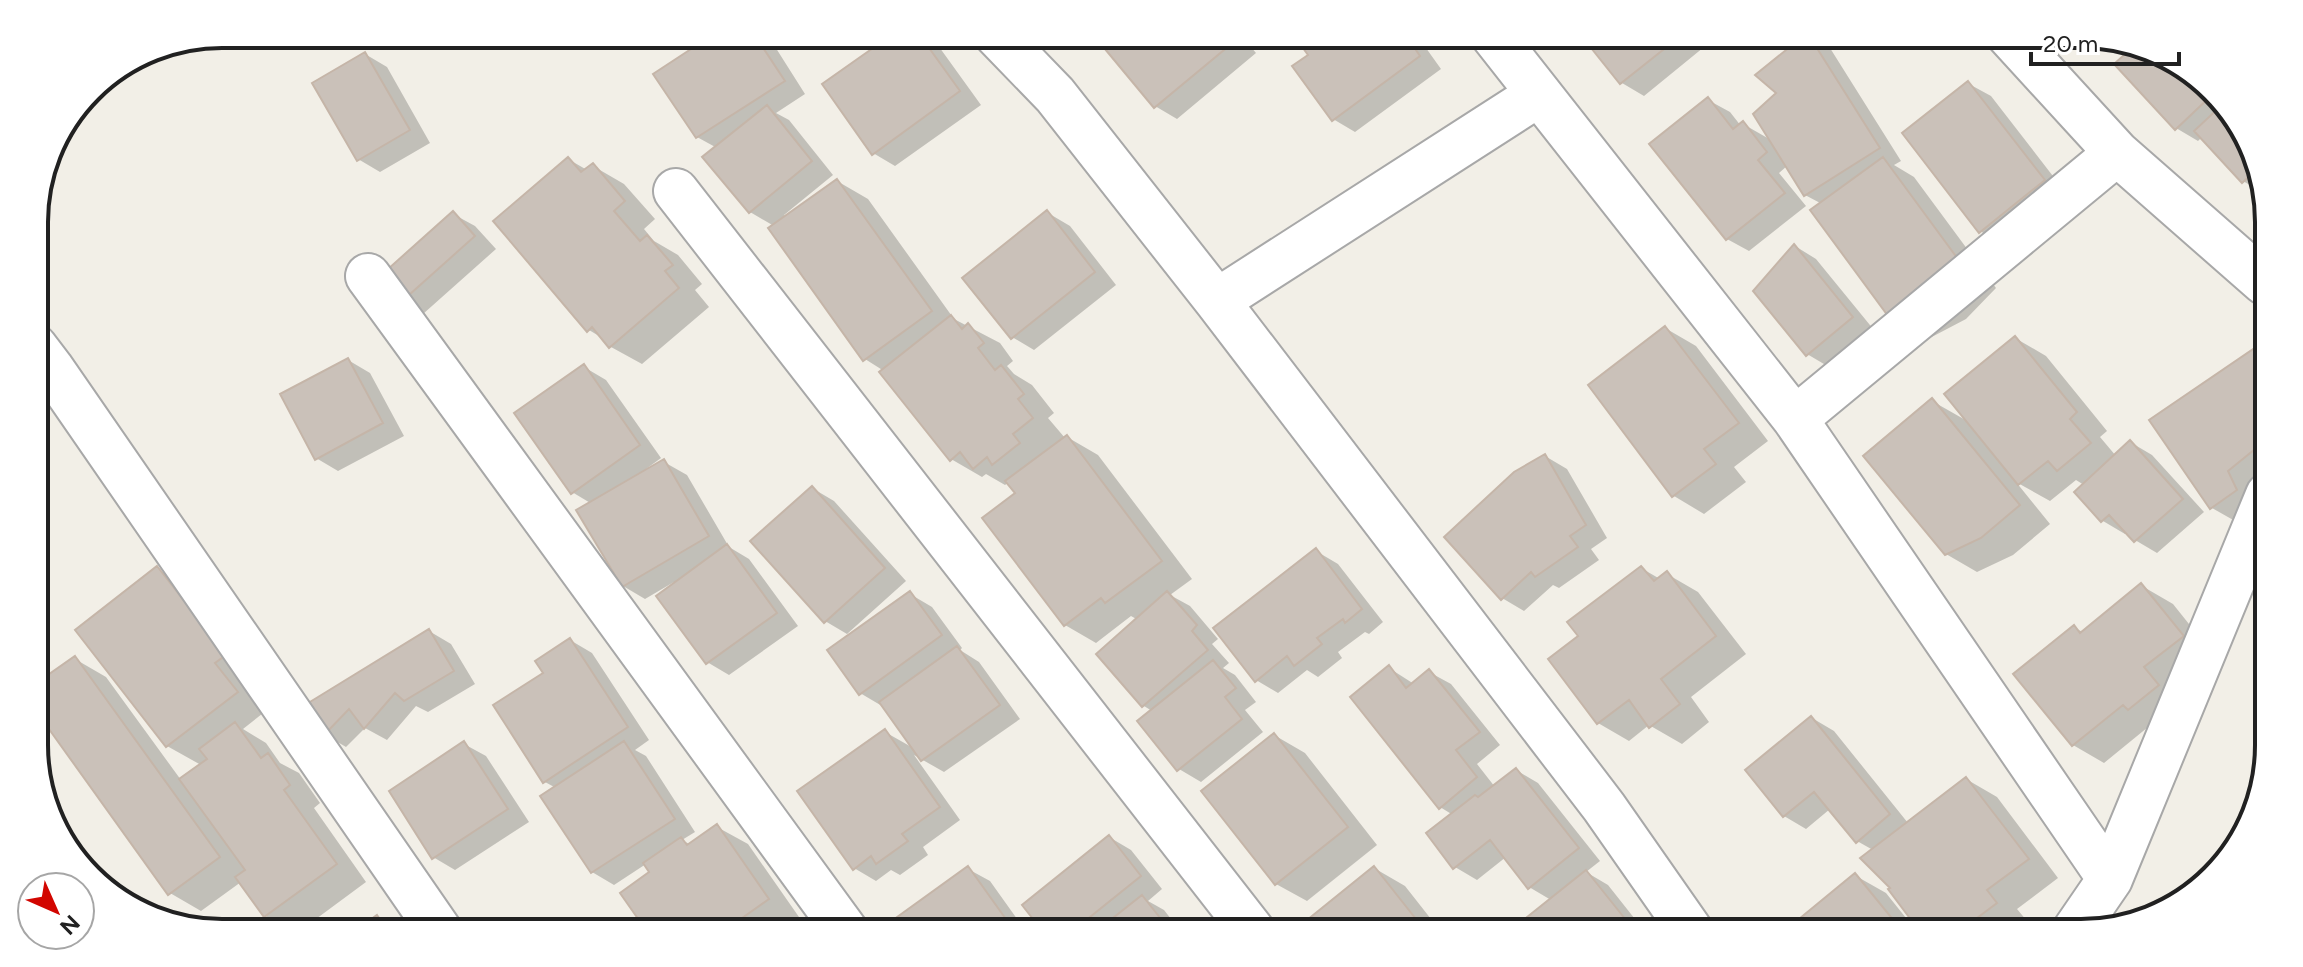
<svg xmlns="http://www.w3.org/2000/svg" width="2303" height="967" viewBox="0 0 2303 967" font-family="Figtree,sans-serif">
	<rect width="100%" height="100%" fill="#f2efe7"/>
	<path fill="#0003" d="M718 34H767L805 94 776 113 789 120 833 175 784 215 786 218 837 181 868 199 954 319 1000 343 1013 361 1007 366 1014 374 1032 385 1054 413 1048 418 1065 438 1067 437 1098 455 1192 579 1170 595 1190 606 1218 639 1212 644 1229 663 1223 668 1235 675 1256 702 1245 710 1263 732 1201 782 1179 769 1152 711 1144 706 1138 620 1131 616 1096 643 1065 625 1018 493 1009 482 1005 485 986 474 982 477 951 459 884 371 865 359 774 226 750 212 717 148 697 137Z
		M896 34H928L932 37 981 105 895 166 873 153Z
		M1125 34H1240L1256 53 1177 119 1155 106Z
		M1295 34H1416L1441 69 1355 132 1333 119 1311 55Z
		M1583 34H1720L1644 96 1622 83Z
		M1808 35 1830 48 1901 161 1894 165 1914 177 1996 288 1966 319 1926 340 1895 322 1822 204 1805 195 1787 166 1779 173 1806 206 1749 251 1727 239 1708 100 1730 112 1741 126 1743 124 1771 140 1779 93Z
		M2138 45 2152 48 2230 107 2265 194 2243 181 2202 137 2198 141 2176 128 2117 64Z
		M365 54 387 67 430 143 380 172 358 159Z
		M1969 84 1991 96 2066 193 2002 244 1980 231Z
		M568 159 587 170 593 166 624 184 655 219 644 229 654 241 678 255 702 284 695 290 709 307 642 364 611 347 604 339 589 330Z
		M1048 213 1070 226 1116 285 1034 350 1012 337Z
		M453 214 475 226 496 249 423 314 401 301Z
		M1795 246 1816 259 1874 330 1829 367 1807 354Z
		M1665 328 1696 346 1768 441 1734 467 1746 482 1704 514 1674 496 1590 386Z
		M2015 338 2046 356 2107 431 2100 437 2116 456 2130 442 2152 455 2204 512 2157 553 2135 540 2127 531 2125 534 2103 521 2077 492 2084 485 2076 480 2050 501 2016 482 2050 524 2013 555 1977 572 1946 554 1932 401 1969 422Z
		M2268 341V481L2242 525 2212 508Z
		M348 360 370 373 404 436 338 471 316 458Z
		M584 367 606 380 661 458 646 469 648 471 664 462 687 475 729 547 749 559 798 626 729 675 707 662 674 582 645 599 623 586 592 504 572 492Z
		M1545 456 1567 469 1607 538 1591 549 1599 560 1559 588 1553 585 1524 611 1502 598Z
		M812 488 834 501 906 581 847 634 825 621Z
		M1316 551 1338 564 1383 622 1369 634 1365 632 1338 652 1342 658 1318 677 1307 670 1278 693 1256 680Z
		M1641 568 1660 579 1667 574 1698 592 1746 654 1691 697 1709 722 1682 744 1649 725 1629 741 1598 723Z
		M157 569 188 587 267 710 243 729 266 743 280 763 299 773 320 803 314 808 366 882 297 933 265 916 241 882 201 911 170 893 36 707 35 687 75 659 106 677 181 780 201 765 167 746Z
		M2142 586 2173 604 2213 654 2153 723 2104 763 2073 745 2074 627 2084 633Z
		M910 594 932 607 962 648 960 650 979 662 1020 719 944 772 914 755 960 820 923 847 928 855 900 875 891 870 876 881 854 868 885 732 915 749 882 706 860 693Z
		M429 631 451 644 475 684 428 712 416 706 387 740 365 728 346 747 324 734 307 706Z
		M570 640 592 653 649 740 635 750 646 756 695 832 682 840 691 845 717 827 748 844 799 917 776 933H651L652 872 646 864 614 885 592 872 556 788 545 782 546 673Z
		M1389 668 1414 684 1429 672 1451 684 1500 745 1477 764 1495 787 1516 770 1538 783 1600 861 1586 872 1608 885 1646 933H1511L1551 900 1529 887 1506 857 1477 880 1455 867 1453 815 1440 807Z
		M1812 718 1834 731 1908 823 1966 779 1997 797 2058 878 2017 909 2027 921 2011 933H1924L1873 850 1857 841 1830 809 1806 829 1784 816Z
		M1274 735 1305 753 1377 845 1307 901 1276 884Z
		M464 744 486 756 529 822 455 870 433 857Z
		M1109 837 1131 850 1162 889 1148 901 1164 910 1182 933H1046Z
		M1374 868 1405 886 1442 933H1294Z
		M968 869 990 881 1027 933H878Z
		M1856 876 1886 893 1918 933H1785Z
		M377 917 399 930 401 933H356Z
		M620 926 632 933H610Z"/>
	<path fill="#cac1b9" stroke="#c5b5a8" stroke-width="2" d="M714 34H754L785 81 696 138 653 74Z
		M893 34H919L960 91 872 155 822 84Z
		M1122 34H1231L1236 40 1154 108 1105 49Z
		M1293 34H1405L1420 56 1332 121 1292 66 1308 55Z
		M1580 34H1683L1620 84Z
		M1806 34H1808L1880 148 1804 196 1753 114 1776 93 1755 75Z
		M2135 45 2152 48 2213 94 2175 130 2114 64Z
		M365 52 410 130 357 161 312 83Z
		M1968 81 2045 180 1979 233 1902 133Z
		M1708 97 1733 129 1743 121 1767 152 1758 160 1785 193 1726 240 1649 144Z
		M2224 103 2230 107 2256 170 2242 183 2194 131Z
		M767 105 812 161 749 213 702 157Z
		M568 157 581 172 593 163 625 201 614 211 640 241 647 235 673 265 665 271 679 288 609 348 592 327 587 332 493 221Z
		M1883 157 1966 270 1894 324 1810 210Z
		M837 179 932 311 863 361 768 228Z
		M1047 210 1095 272 1011 339 962 278Z
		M453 211 475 236 400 303 378 278Z
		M1794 244 1853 317 1806 356 1753 291Z
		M951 315 962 329 968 323 984 343 978 348 995 370 1001 365 1024 394 1018 399 1033 418 1013 434 1020 443 992 465 987 457 973 469 960 452 950 461 879 372Z
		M1665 326 1739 423 1704 449 1716 464 1672 497 1588 385Z
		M2015 336 2077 412 2070 419 2091 443 2057 471 2048 461 2018 485 1944 394Z
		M2268 339V429L2260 445 2228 471 2237 490 2210 509 2149 420Z
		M348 358 383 423 315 460 280 394Z
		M584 364 640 445 571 494 514 413Z
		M1932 398 2020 505 1981 538 1945 555 1863 456Z
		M1067 435 1162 561 1105 603 1101 598 1064 626 982 518 1015 493 1005 481Z
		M2130 440 2183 499 2134 542 2109 515 2101 522 2074 492Z
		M1545 454 1586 525 1570 536 1578 547 1535 577 1531 572 1501 600 1444 537 1514 472Z
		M664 459 709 536 622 587 576 510Z
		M812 486 885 568 824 623 750 541Z
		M727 544 777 613 706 664 656 596Z
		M1316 548 1362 609 1345 623 1343 619 1317 638 1322 644 1294 666 1287 656 1255 682 1213 628Z
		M157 566 226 655 215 663 238 692 166 747 75 630Z
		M1641 566 1654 581 1667 571 1716 636 1661 679 1680 704 1649 728 1629 700 1597 724 1548 659 1578 636 1567 622Z
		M2141 583 2184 636 2144 667 2159 685 2128 710 2123 705 2072 746 2013 674 2074 625 2080 633Z
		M910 591 942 635 859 695 827 650Z
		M1167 591 1197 625 1192 631 1208 650 1142 707 1096 654Z
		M429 629 454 671 404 701 395 693 364 729 349 709 323 736 305 705Z
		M570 638 628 727 543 783 493 705 543 673 535 661Z
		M957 646 1000 705 921 761 879 702Z
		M75 656 220 857 168 895 36 711 35 684Z
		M1213 660 1236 688 1225 697 1242 719 1177 771 1137 721Z
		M1389 665 1406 688 1429 669 1480 732 1456 750 1477 777 1439 809 1350 697Z
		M1811 716 1890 814 1856 843 1814 792 1783 817 1745 770Z
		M235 722 261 758 268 753 290 785 284 790 337 864 264 917 235 877 245 870 179 779 207 759 199 749Z
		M885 729 940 807 902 834 908 841 876 864 871 856 853 870 797 791Z
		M1274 733 1348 827 1275 885 1201 791Z
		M464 741 508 809 432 859 389 791Z
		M624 741 675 819 591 873 540 796Z
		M1516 768 1579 848 1528 889 1490 840 1453 869 1426 833 1475 795 1478 797Z
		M1966 777 2029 859 1987 890 1997 903 1957 933H1921L1888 889 1890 888 1860 858Z
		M717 824 769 899 721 933H648L620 893 649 872 643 863 681 837 687 845Z
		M1109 835 1141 876 1070 933H1044L1022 905Z
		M968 866 1008 922 994 933H875Z
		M1374 866 1427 933H1291Z
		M1586 870 1630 925 1620 933H1507Z
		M1855 873 1904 933H1782Z
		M1142 895 1172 933H1094Z
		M377 915 390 933H352Z"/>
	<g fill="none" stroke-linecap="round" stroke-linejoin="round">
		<defs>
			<path id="street" d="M996 34 1055 95 1217 301 1604 807 1692 933
				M1492 34 1795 419
				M2008 34 2117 153
				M676 191 1254 933
				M368 276 847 933
				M1217 301 1539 94
				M35 347 51 368 441 933
				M2110 879 2268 495
				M2073 933 2110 879 1795 419 2117 153 2264 282H2268"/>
		</defs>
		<use href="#street" stroke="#a8a8a8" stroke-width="48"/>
		<use href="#street" stroke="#fff" stroke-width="44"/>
	</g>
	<path d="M0 0H2303V967H0ZM222 48H2081A174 174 0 0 1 2255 222V745A174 174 0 0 1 2081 919H222A174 174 0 0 1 48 745V222A174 174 0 0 1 222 48Z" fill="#fff" fill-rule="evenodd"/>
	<path fill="none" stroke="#212121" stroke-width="4" d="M222 48H2081A174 174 0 0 1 2255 222V745A174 174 0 0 1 2081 919H222A174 174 0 0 1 48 745V222A174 174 0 0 1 222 48Z"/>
	<g transform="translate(56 911) rotate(135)"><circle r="38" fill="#ffffff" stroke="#a6a6a6" stroke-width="2"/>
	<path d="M0-6L14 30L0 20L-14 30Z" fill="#d20600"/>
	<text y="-12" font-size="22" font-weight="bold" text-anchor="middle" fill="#212121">N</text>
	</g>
	<path d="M2031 52v12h148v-12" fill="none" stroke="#212121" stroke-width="4"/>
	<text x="2043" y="52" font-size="24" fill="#212121" stroke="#ffffff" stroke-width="6" paint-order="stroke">20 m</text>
</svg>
